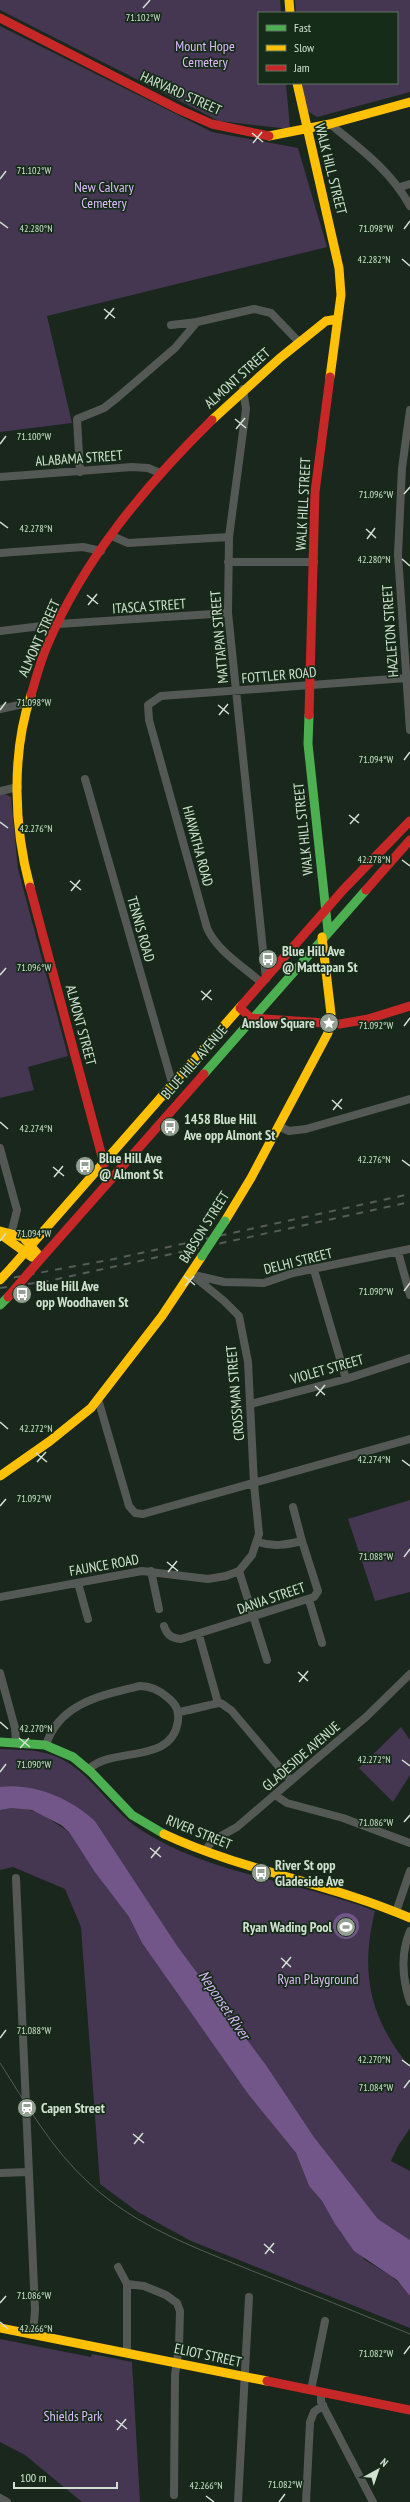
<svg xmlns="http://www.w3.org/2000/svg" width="410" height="2502" viewBox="0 0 410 2502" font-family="'PT Sans Narrow',sans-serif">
	<rect width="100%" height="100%" fill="#1a271c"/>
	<path fill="#453652" d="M0 0H280L281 13H259V83H286L290 129 219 121 0 10Z
		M295 0H410V92L317 117 304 109 301 83H397V13H296Z
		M0 26 212 132 298 148 327 247 47 316 72 423 0 432Z
		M0 794H5L11 797 18 869 68 1056 28 1067 34 1090 0 1098Z
		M410 1500V1592L375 1601 348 1519Z
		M401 1727 410 1740V1775L393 1802 359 1768Z
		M0 1749C15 1750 31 1749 45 1753 88 1763 106 1808 141 1830 210 1875 299 1881 375 1911 360 1972 369 2018 410 2067V2128L398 2146 391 2161 410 2171V2240L378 2219 314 2137 266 2065 178 1947 95 1821 6 1787H0Z
		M11 1808H22L40 1813 69 1832 94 1871 129 1917 142 1943 248 2094 296 2153 309 2186 322 2201 341 2233 365 2260 390 2275 407 2290 410 2296V2328L191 2241 138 2212 100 2184 81 1927 65 1889 13 1867 0 1870V1810Z
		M0 2339 91 2357 92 2354 132 2362 140 2502H82L25 2455 0 2442Z"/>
	<path fill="#725689" d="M0 1787C35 1783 69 1798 95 1821L178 1947 266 2065 314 2137 378 2219 410 2240V2296L397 2280 354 2251 335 2224 322 2201 309 2186 296 2153 248 2094 142 1943 129 1917 94 1871 69 1832 61 1825 32 1810 12 1808 0 1810Z
		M333 1926a13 13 0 1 1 26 0a13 13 0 1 1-26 0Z"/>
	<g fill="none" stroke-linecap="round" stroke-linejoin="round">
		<path stroke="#555955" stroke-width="8" d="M330 124C361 149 391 171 410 206
			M400 187 410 184
			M171 325 197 322 254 309 271 313 299 342
			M243 389 246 409 229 537 228 613 266 979
			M410 410 402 468 398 555 410 730
			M80 472 77 419 104 408 118 397 175 348 197 322
			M0 477 132 467 148 468 160 473
			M112 536 128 543 229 537
			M0 553 83 547 101 551
			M228 562H314
			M0 631 58 624 228 613
			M0 709 28 703
			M85 779 173 1086
			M0 791 18 787
			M262 983C244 967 217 951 207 928L149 720 148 705 161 696 406 678
			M278 1126 289 1131 306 1129 410 1099
			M0 1148 17 1210 10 1238
			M398 1252 410 1295
			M314 1270 346 1379
			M194 1275 224 1282 264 1283 293 1273 410 1249
			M98 1399 129 1506 135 1513 143 1514 410 1439
			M251 1404 346 1379 410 1358
			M293 1507 302 1541
			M151 1571 159 1609
			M239 1571 267 1660
			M78 1583 88 1619
			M0 1597 142 1571 208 1579 226 1576 239 1571 252 1555 259 1534 254 1484 248 1362 239 1316 224 1301 191 1274
			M309 1600 322 1643
			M164 1626C167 1635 171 1638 181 1639L314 1597 318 1591 302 1541C286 1545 273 1547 258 1542
			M199 1635 218 1703
			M0 1673 15 1728 16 1743
			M179 1712C186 1711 217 1703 220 1703 224 1704 227 1708 231 1710L291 1781
			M46 1745C59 1703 102 1695 140 1686 151 1686 159 1690 167 1697 176 1704 179 1710 178 1721 172 1765 113 1746 89 1769
			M275 1795 287 1803 343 1818 410 1843
			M205 1851 212 1841 237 1827 314 1761 366 1717 410 1674
			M16 1878 35 2310 33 2335
			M396 1912 410 1871
			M410 1931C400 1955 402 1978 410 2002
			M0 2173 29 2172
			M118 2267 127 2284V2353
			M127 2284 144 2286 166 2295 177 2303 180 2311 179 2346 175 2375 174 2495
			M311 2390 325 2321
			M321 2392V2402L373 2502
			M0 2498 7 2502
			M238 2502 249 2297
			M306 2502 310 2422 314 2412 323 2405"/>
		<path stroke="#4caf50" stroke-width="9" d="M309 715 308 744 328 931
			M204 1074 366 890
			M0 1305 8 1297
			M0 1742 45 1745 73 1757 91 1772 132 1815 164 1834"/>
		<path stroke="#ffc107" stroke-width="9" d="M289 0 290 13
			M297 83 339 268 341 295 330 377
			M269 136 330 124 410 102
			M212 420 280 358 326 321 338 319
			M30 887C14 828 11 754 31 695
			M225 1221 251 1178 328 1033 331 1014 322 937
			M0 1231 23 1237 41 1258
			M0 1234 32 1257
			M12 1267 242 1005
			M0 1476 50 1441 91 1408 162 1316 202 1256
			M164 1834C243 1871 330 1883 410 1918
			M0 2328 267 2381"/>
		<path stroke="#c62828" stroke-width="9" d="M0 18 180 110 212 124 269 136
			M31 695C36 679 40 662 47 646 83 560 146 485 212 420
			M309 715 315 492 330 377
			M30 887 104 1164
			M366 890 410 840
			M242 1005 344 889 410 821
			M240 1008 251 1018 340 1024 368 1019 410 1006
			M38 1262 204 1074
			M267 2381 410 2410"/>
		<path stroke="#565c57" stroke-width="1" d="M0 2063C27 2105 52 2150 90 2184 137 2227 196 2248 255 2272 307 2292 358 2313 410 2334"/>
		<path stroke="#565c57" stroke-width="2" stroke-dasharray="7 7" stroke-linecap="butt" d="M0 1280 114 1259 410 1194
			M0 1288 48 1281 410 1202"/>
		<path stroke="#4caf50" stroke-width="9" d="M202 1256 225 1221"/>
		<path stroke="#ffc107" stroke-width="9" d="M0 1280 12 1267"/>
		<path stroke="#c62828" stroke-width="9" d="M8 1297 38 1262"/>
	</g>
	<path fill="none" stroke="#d2e0d2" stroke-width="1.5" d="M143 8 150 0M252 133 263 142M253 143 262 132M0 179 6 171M0 222 8 228M404 229 410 221M402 259 410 266M104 309 115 318M105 319 114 308M235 419 246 428M236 429 245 418M0 444 6 436M404 494 410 487M0 522 8 528M366 529 376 538M367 539 375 528M402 559 410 566M87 595 98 604M88 605 97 594M218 705 229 714M0 710 6 702M219 715 228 704M404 760 410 752M349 815 359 823M0 822 8 828M350 824 359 814M402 860 410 866M70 881 81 890M71 891 80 880M0 975 6 968M201 991 212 1000M202 1000 211 990M404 1026 410 1018M332 1100 342 1109M333 1110 342 1099M0 1122 8 1129M402 1160 410 1166M53 1167 64 1176M54 1177 63 1166M0 1241 6 1233M184 1276 195 1285M185 1286 194 1276M404 1291 410 1283M315 1386 325 1395M316 1396 325 1385M0 1422 8 1429M36 1453 47 1462M402 1460 410 1466M37 1462 46 1452M0 1506 6 1499M404 1557 410 1549M167 1562 178 1571M168 1572 177 1561M298 1672 308 1681M299 1682 308 1671M0 1722 8 1729M19 1738 30 1747M20 1748 29 1738M402 1760 410 1766M0 1772 6 1764M404 1822 410 1815M150 1848 161 1857M151 1858 160 1847M281 1958 291 1967M282 1968 291 1957M0 2038 6 2030M402 2060 410 2066M404 2088 410 2080M133 2134 144 2143M134 2144 143 2133M264 2244 274 2253M265 2254 274 2243M0 2303 6 2296M0 2322 8 2329M404 2354 410 2346M116 2420 127 2429M117 2430 126 2419M206 2496 214 2502M279 2502 285 2494"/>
	<defs>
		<symbol id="bus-disc" viewBox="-11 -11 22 22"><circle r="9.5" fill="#929f92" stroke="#152c18"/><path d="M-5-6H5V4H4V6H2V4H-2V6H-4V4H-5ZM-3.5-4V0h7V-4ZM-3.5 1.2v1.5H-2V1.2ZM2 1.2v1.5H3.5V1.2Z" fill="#fff"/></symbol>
		<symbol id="sight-disc" viewBox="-11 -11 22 22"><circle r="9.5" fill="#929f92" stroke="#152c18"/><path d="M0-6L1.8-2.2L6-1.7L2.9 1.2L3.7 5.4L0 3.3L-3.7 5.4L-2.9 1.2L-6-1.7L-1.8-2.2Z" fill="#fff"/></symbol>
		<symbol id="stadium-disc" viewBox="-11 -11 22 22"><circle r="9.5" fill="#929f92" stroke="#152c18"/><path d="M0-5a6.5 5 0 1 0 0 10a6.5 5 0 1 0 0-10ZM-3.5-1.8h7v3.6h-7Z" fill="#fff"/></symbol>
		<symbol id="station-disc" viewBox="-11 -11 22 22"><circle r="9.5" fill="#929f92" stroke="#152c18"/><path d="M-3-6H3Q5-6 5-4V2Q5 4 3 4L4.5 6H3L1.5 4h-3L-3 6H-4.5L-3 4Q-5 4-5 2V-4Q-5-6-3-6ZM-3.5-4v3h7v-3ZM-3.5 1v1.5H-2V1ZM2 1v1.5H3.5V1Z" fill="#fff"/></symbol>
	</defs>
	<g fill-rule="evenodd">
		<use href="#bus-disc" x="257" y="948" width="22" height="22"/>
		<use href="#sight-disc" x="318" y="1012" width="22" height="22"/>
		<use href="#bus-disc" x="159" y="1116" width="22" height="22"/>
		<use href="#bus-disc" x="74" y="1155" width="22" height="22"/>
		<use href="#bus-disc" x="11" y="1283" width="22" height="22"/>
		<use href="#bus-disc" x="250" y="1862" width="22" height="22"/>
		<use href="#stadium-disc" x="335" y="1916" width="22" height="22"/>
		<use href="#station-disc" x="16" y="2097" width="22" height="22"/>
	</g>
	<g text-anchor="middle" stroke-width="3.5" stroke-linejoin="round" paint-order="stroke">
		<g font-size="14" fill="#dfbbfe" stroke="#152c18">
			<text x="205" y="51">Mount Hope<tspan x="205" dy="16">Cemetery</tspan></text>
			<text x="104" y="192">New Calvary<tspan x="104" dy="16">Cemetery</tspan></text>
			<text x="318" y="1984">Ryan Playground</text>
			<text x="73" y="2421">Shields Park</text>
		</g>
		<g font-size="14" fill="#d2e0d2" stroke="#152c18">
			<text transform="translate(181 93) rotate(24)" y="5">HARVARD STREET</text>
			<text transform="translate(331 169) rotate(76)" y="5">WALK HILL STREET</text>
			<text transform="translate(237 378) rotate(-42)" y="5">ALMONT STREET</text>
			<text transform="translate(79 458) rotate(-4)" y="5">ALABAMA STREET</text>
			<text transform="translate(303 504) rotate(-87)" y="5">WALK HILL STREET</text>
			<text transform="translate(149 606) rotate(-4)" y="5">ITASCA STREET</text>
			<text transform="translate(390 631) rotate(-94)" y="5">HAZLETON STREET</text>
			<text transform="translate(219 637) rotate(-95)" y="5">MATTAPAN STREET</text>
			<text transform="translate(39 638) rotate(-66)" y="5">ALMONT STREET</text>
			<text transform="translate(279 675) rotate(-5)" y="5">FOTTLER ROAD</text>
			<text transform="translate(303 829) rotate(-96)" y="5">WALK HILL STREET</text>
			<text transform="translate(198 846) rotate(75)" y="5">HIAWATHA ROAD</text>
			<text transform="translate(141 929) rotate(74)" y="5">TENNIS ROAD</text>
			<text transform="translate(81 1025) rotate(75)" y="5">ALMONT STREET</text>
			<text transform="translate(194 1062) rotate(-49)" y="5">BLUE HILL AVENUE</text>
			<text transform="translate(204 1227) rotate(-58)" y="5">BABSON STREET</text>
			<text transform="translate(298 1261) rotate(-14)" y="5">DELHI STREET</text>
			<text transform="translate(327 1369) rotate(-16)" y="5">VIOLET STREET</text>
			<text transform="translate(235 1393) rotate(-95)" y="5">CROSSMAN STREET</text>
			<text transform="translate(104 1565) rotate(-10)" y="5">FAUNCE ROAD</text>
			<text transform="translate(271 1598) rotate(-19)" y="5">DANIA STREET</text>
			<text transform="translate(301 1756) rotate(-41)" y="5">GLADESIDE AVENUE</text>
			<text transform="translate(199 1832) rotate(22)" y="5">RIVER STREET</text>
			<text transform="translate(208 2355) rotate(12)" y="5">ELIOT STREET</text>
		</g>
		<g font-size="14" font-weight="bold" fill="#d2e0d2" stroke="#152c18" text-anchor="start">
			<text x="282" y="956">Blue Hill Ave<tspan x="282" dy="16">@ Mattapan St</tspan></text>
			<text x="315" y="1028" text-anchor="end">Anslow Square</text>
			<text x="184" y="1124">1458 Blue Hill<tspan x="184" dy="16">Ave opp Almont St</tspan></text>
			<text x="99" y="1163">Blue Hill Ave<tspan x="99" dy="16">@ Almont St</tspan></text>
			<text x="36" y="1291">Blue Hill Ave<tspan x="36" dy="16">opp Woodhaven St</tspan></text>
			<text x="275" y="1870">River St opp<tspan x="275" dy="16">Gladeside Ave</tspan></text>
			<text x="332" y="1932" text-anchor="end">Ryan Wading Pool</text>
			<text x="41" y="2113">Capen Street</text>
		</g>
		<g font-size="15" font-style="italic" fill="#dab6f9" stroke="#152c18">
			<text transform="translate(224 2005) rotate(56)" y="5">Neponset River</text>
		</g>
	</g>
	<g font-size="10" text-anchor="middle" fill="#d2e0d2" stroke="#152c18" stroke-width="3.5" stroke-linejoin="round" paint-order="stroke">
		<text x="143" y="21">71.102°W</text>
		<text x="34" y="174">71.102°W</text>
		<text x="36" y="232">42.280°N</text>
		<text x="376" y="232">71.098°W</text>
		<text x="374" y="263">42.282°N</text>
		<text x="34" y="440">71.100°W</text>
		<text x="376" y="498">71.096°W</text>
		<text x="36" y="532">42.278°N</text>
		<text x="374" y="563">42.280°N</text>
		<text x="34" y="706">71.098°W</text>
		<text x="376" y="763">71.094°W</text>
		<text x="36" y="832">42.276°N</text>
		<text x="374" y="863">42.278°N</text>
		<text x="34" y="971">71.096°W</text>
		<text x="376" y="1029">71.092°W</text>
		<text x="36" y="1132">42.274°N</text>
		<text x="374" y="1163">42.276°N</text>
		<text x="34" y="1237">71.094°W</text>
		<text x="376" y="1295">71.090°W</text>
		<text x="36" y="1432">42.272°N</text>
		<text x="374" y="1463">42.274°N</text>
		<text x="34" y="1502">71.092°W</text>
		<text x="376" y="1560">71.088°W</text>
		<text x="36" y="1732">42.270°N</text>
		<text x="374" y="1763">42.272°N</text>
		<text x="34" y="1768">71.090°W</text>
		<text x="376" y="1826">71.086°W</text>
		<text x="34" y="2034">71.088°W</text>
		<text x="374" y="2063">42.270°N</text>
		<text x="376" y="2091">71.084°W</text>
		<text x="34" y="2299">71.086°W</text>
		<text x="36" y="2332">42.266°N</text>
		<text x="376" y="2357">71.082°W</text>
		<text x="285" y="2488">71.082°W</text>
		<text x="206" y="2489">42.266°N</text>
	</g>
	<rect x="258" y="12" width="140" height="72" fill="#152c18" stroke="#617462"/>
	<rect x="266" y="25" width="20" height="6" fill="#4caf50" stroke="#617462"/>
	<text x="294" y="32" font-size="12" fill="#d2e0d2">Fast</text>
	<rect x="266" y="45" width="20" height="6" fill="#ffc107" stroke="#617462"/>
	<text x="294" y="52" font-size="12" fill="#d2e0d2">Slow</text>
	<rect x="266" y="65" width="20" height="6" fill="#c62828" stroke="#617462"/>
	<text x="294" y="72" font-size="12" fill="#d2e0d2">Jam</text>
	<g transform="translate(378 2470) rotate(40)" stroke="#152c18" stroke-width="3" paint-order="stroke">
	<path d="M0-3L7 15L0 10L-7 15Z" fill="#d2e0d2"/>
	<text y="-6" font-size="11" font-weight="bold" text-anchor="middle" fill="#d2e0d2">N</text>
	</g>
	<path d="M14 2482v6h103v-6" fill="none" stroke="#d2e0d2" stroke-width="2"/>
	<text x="20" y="2482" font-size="12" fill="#d2e0d2" stroke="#152c18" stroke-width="3" paint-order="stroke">100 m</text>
</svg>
